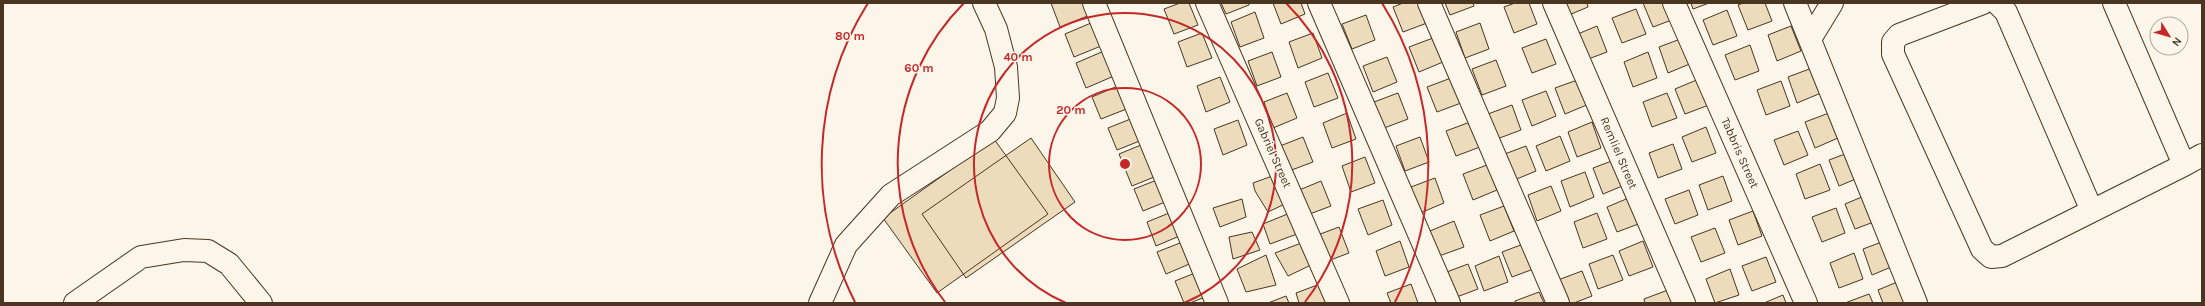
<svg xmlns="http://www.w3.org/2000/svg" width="2205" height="306" viewBox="0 0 2205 306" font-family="Karla,sans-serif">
	<rect width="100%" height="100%" fill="#fbf6e9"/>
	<path fill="#ecdcbc" stroke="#4a3520" d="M1051 3H1085L1090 15 1060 27Z
		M1180 3H1189L1198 25 1174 34 1164 9Z
		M1221 3H1249V5L1226 14Z
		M1273 3H1301L1305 14 1281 24Z
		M1403 3H1419L1427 23 1403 32 1393 7Z
		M1445 3H1473L1474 6 1450 15Z
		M1515 3H1529L1537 24 1514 33 1504 7Z
		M1559 3H1587L1588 7 1564 17Z
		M1643 3H1671L1677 18 1653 27Z
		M1691 3H1709L1693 9Z
		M1743 3H1765L1772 21 1748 30 1738 5Z
		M1636 9 1646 34 1622 43 1612 18Z
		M1727 10 1737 36 1713 45 1703 20Z
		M1255 12 1264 38 1240 47 1231 22Z
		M1366 15 1375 40 1352 49 1342 24Z
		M1091 23 1101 46 1074 57 1065 34Z
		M1480 23 1489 49 1465 58 1456 32Z
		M1597 26 1607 52 1583 61 1573 36Z
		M1791 26 1801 51 1777 61 1768 35Z
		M1202 33 1212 58 1187 67 1178 42Z
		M1313 33 1322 58 1298 68 1289 42Z
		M1433 38 1443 62 1419 72 1409 47Z
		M1683 38 1692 63 1668 73 1659 47Z
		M1546 39 1556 64 1532 73 1522 48Z
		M1750 45 1759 71 1735 80 1725 55Z
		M1104 51 1114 76 1086 88 1076 63Z
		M1272 52 1281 77 1257 86 1248 61Z
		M1648 52 1657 78 1633 87 1624 62Z
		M1387 57 1397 82 1373 92 1363 66Z
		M1496 60 1506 86 1482 95 1472 69Z
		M1812 68 1821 93 1797 103 1788 77Z
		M1328 73 1338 98 1314 107 1305 82Z
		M1220 77 1230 102 1206 112 1197 86Z
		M1451 78 1461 103 1437 112 1427 87Z
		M1580 79 1589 104 1565 114 1555 88Z
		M1699 79 1709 105 1685 114 1675 89Z
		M1781 81 1790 106 1766 115 1757 90Z
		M1120 85 1129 108 1101 119 1092 97Z
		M1546 91 1556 116 1532 126 1522 100Z
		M1287 93 1297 118 1273 128 1264 102Z
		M1398 93 1408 119 1384 128 1374 102Z
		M1667 93 1677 118 1652 127 1643 102Z
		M1512 105 1521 130 1497 139 1488 114Z
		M1347 113 1356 139 1332 148 1323 123Z
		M1829 113 1838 138 1815 148 1805 122Z
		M1133 118 1142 140 1117 150 1108 128Z
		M1238 120 1247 145 1223 155 1214 129Z
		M1470 122 1480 147 1456 156 1446 131Z
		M1592 122 1601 148 1577 157 1568 132Z
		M1706 127 1716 153 1692 162 1682 137Z
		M1798 131 1808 155 1784 165 1774 140Z
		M1560 136 1570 161 1546 171 1536 146Z
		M1303 137 1313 162 1289 171 1280 146Z
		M1420 137 1429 162 1405 171 1396 146Z
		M1031 138 1075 202 966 278 922 214Z
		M994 139 1048 214 937 293 883 218Z
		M1146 143 1159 175 1132 186 1119 154Z
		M1673 144 1682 169 1658 178 1649 153Z
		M1526 146 1536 171 1512 181 1502 155Z
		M1853 151 1863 176 1839 186 1829 160Z
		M1365 157 1375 183 1351 192 1342 166Z
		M1617 159 1627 184 1603 194 1593 168Z
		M1820 164 1830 190 1805 199 1796 174Z
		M1487 165 1497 190 1473 200 1463 174Z
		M1585 172 1594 197 1570 207 1561 181Z
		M1275 175 1289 202 1268 212 1255 191 1253 183Z
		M1723 176 1732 201 1708 210 1699 185Z
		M1162 178 1170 200 1143 211 1134 189Z
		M1435 178 1444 203 1420 213 1411 187Z
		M1321 181 1331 206 1307 215 1297 191Z
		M1551 186 1561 211 1537 221 1528 195Z
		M1689 190 1698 215 1675 224 1665 199Z
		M1869 194 1879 220 1855 229 1845 204Z
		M1631 197 1641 223 1617 232 1607 207Z
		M1242 199 1246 217 1220 227 1213 208Z
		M1383 200 1392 225 1368 235 1358 209Z
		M1504 206 1514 231 1490 241 1480 215Z
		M1836 208 1845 233 1822 242 1812 217Z
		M1174 211 1184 234 1156 246 1147 222Z
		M1753 211 1762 236 1738 245 1729 220Z
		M1290 213 1305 231 1270 244 1263 224Z
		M1597 213 1607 239 1583 248 1574 222Z
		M1454 221 1464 247 1439 256 1430 231Z
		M1339 227 1349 253 1325 262 1315 236Z
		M1715 228 1725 253 1701 262 1691 237Z
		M1252 232 1260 250 1233 259 1229 237Z
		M1887 240 1896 265 1872 275 1863 249Z
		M1185 241 1194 262 1166 274 1157 252Z
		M1400 241 1409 267 1385 276 1376 251Z
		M1643 241 1653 267 1629 276 1619 251Z
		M1304 242 1311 265 1288 276 1275 253Z
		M1526 243 1536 268 1512 277 1502 252Z
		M1854 253 1863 279 1839 288 1830 263Z
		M1266 255 1276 285 1246 292 1237 269Z
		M1613 255 1623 280 1598 289 1589 264Z
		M1499 256 1508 282 1484 291 1475 266Z
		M1766 257 1776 282 1752 291 1742 266Z
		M1468 264 1478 289 1454 298 1444 273Z
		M1730 269 1739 295 1715 303 1706 279Z
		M1200 271 1210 295 1190 303H1184L1175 281Z
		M1582 271 1592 296 1574 303H1567L1558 280Z
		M1902 280 1911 303H1883L1878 290Z
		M1320 284 1327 303H1299L1296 293Z
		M1411 284 1418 303H1391L1387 293Z
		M1668 290 1673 303H1645L1644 299Z
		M1539 292 1544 303H1516L1515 301Z
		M1869 294 1873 303H1845Z
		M1783 295 1786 303H1764Z
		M1286 296 1289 303H1268Z"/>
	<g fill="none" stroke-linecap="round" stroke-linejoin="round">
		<defs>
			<path id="minor" d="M1094 3 1217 303
				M1207 3 1338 303
				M1319 3 1449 303
				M1429 3 1558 303
				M1554 3 1684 303
				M1674 3 1806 303
				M1795 3 1916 303
				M1983 3 1899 35 1893 42V54L1982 249 1991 257 2002 256 2184 165
				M1997 3 2006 12 2092 211
				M2114 3 2184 165 2202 155
				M1810 39 1832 3
				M75 303 141 257 184 250 208 251 229 264 261 303
				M820 303 846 245 891 195 990 131 1005 113 1008 98 1006 67 996 29 984 3"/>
		</defs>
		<use href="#minor" stroke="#4a3520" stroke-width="24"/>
		<use href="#minor" stroke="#fbf6e9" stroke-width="22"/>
	</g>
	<g fill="none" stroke="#c62828" stroke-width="2">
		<circle cx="1125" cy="164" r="76"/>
		<path d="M1066 303A151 151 0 1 1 1184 303"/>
		<path d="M945 302A227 227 0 0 1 964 3M1286 3A227 227 0 0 1 1305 302"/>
		<path d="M855 302A303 303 0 0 1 868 3M1382 3A303 303 0 0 1 1395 302"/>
	</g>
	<g text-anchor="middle" stroke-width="3" stroke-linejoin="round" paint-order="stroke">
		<g font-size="12" fill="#4a3520" stroke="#fbf6e9">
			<text transform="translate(1273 153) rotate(66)" y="4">Gabriel Street</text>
			<text transform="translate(1619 153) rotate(67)" y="4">Remliel Street</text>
			<text transform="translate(1740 153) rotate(66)" y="4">Tabbris Street</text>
		</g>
	</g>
	<circle cx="1125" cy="164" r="6" fill="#c62828" stroke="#fbf6e9" stroke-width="2"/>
	<g font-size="12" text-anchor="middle" font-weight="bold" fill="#c62828" stroke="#fbf6e9" stroke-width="3" stroke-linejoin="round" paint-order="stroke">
		<text x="850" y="40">80 m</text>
		<text x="1018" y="61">40 m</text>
		<text x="919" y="72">60 m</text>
		<text x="1071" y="114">20 m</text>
	</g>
	<rect width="2205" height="306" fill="none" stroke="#4a3520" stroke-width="8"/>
	<g transform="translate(2169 36) rotate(127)"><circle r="19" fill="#fbf6e9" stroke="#b4a999"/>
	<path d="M0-3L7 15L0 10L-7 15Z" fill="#c62828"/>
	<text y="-6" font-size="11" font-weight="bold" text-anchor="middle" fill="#4a3520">N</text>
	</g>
</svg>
